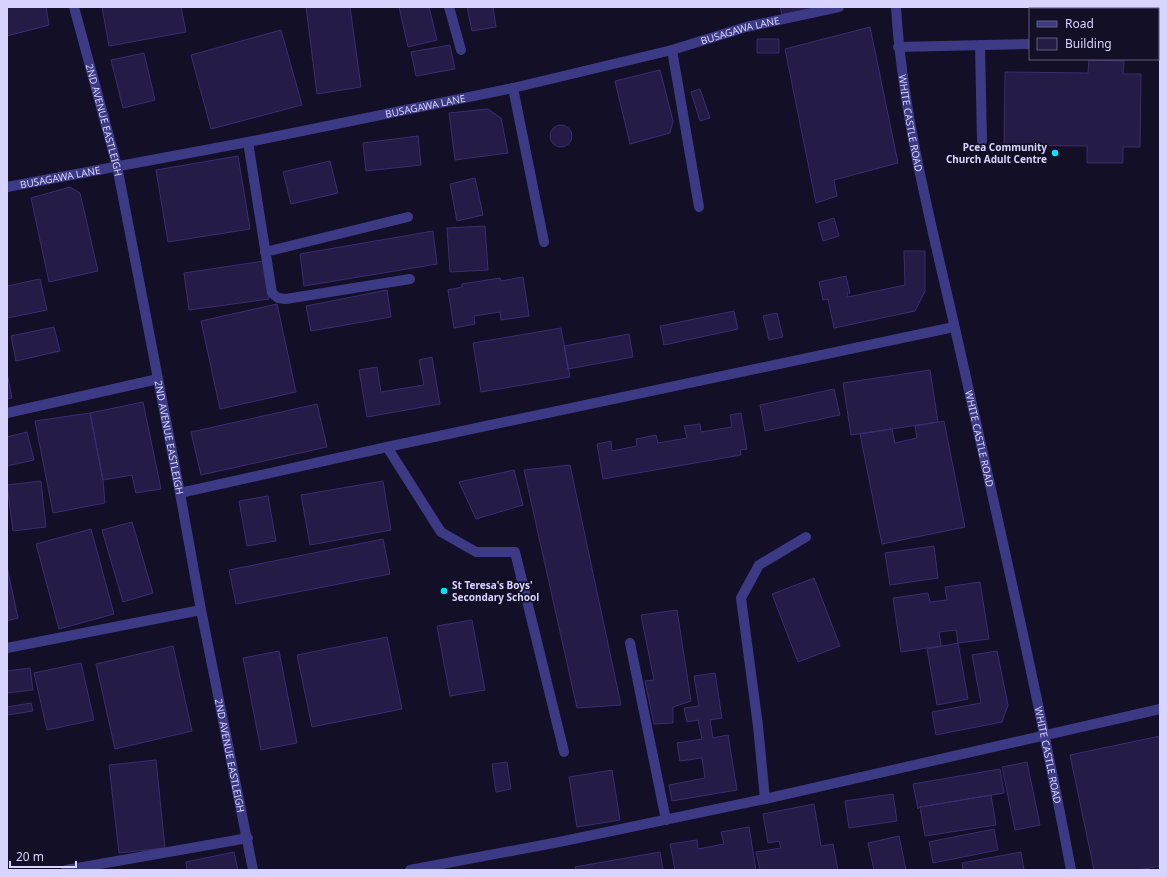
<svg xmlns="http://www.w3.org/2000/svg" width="1167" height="877" viewBox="0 0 1167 877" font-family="'Noto Sans',sans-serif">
	<rect width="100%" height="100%" fill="#130f26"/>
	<path fill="#241b47" stroke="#3b2d73" d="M7 7H46L49 25 7 36Z
		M102 7H181L186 32 109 46Z
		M306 7H350L361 87 317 94Z
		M399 7H429L437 40 408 47Z
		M467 7H493L496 27 472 31Z
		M780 7H811V9L782 15Z
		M870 27 898 163 834 180 837 196 816 203 785 49Z
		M281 30 302 105 211 129 191 55Z
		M757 39H779V53H757Z
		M450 45 455 69 416 76 411 52Z
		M144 53 155 100 123 108 111 60Z
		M1089 60 1124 61 1123 74H1141L1140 147H1123V163H1087V146L1004 145 1005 72 1088 73Z
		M660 70 673 121 670 133 630 144 615 81Z
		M700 89 710 118 700 121 691 92Z
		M488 109 501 118 508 153 455 160 449 113Z
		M550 136a11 11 0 1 1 22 0a11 11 0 1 1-22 0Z
		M418 136 421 165 366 171 363 143Z
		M238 156 250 229 168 242 156 170Z
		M330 161 338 193 291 204 283 172Z
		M475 178 483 215 457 221 450 184Z
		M70 187 80 193 98 271 49 282 31 198Z
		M834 218 839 236 823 241 818 223Z
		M485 226 488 270 450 272 447 228Z
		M433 231 437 264 304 286 300 254Z
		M904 251H925V291L915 311 834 328 828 299 823 300 819 282 846 276 850 293H847L848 297 905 285Z
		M264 261 269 299 189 310 184 273Z
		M523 277 529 316 501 320 500 312 474 316 475 324 454 328 448 290 462 287V284L500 278 501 281Z
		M40 279 47 310 7 318V286Z
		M387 290 391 317 311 331 306 306Z
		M277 304 296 392 220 409 201 321Z
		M734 311 738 329 664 345 660 326Z
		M777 313 783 337 769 340 763 316Z
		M54 327 60 351 16 361 11 336Z
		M561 328 570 377 481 392 473 343Z
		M629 334 633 357 568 369 564 346Z
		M432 357 440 404 367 417 359 370 377 367 381 392 424 385 419 360Z
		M930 370 938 422 851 435 843 383Z
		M7 373 12 398 7 399Z
		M834 389 840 415 765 431 760 405Z
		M143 402 161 489 136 493 132 475 103 480 90 413Z
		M317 404 327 447 201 475 191 432Z
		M90 413 103 480 105 503 53 513 35 421Z
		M741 413 747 449 740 450 741 455 603 479 597 444 611 441 612 451 637 446 636 439 656 435 658 443 687 438 684 426 700 424 701 432 732 427 730 415Z
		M944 421 965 527 882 544 860 434 892 429 895 443 917 438 915 426Z
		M27 432 34 460 7 466V437Z
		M570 465 621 705 577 708 524 470Z
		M514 470 523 505 476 519 459 482Z
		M41 481 46 527 13 531 7 485Z
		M383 481 391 530 310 545 301 495Z
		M268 496 276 541 247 546 239 501Z
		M132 522 153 593 123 602 102 530Z
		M91 529 114 614 59 629 36 544Z
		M383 539 390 574 236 604 229 570Z
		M934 546 938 578 890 585 885 553Z
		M7 567 18 618 7 621Z
		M814 578 840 646 798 662 772 594Z
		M980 582 989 639 958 643 956 630 939 632 941 646 901 652 893 598 928 593 930 602 947 600 945 587Z
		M677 610 691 701 673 707V723L654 724 645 681 654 680 641 615Z
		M472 620 485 690 450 696 437 626Z
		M387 637 402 709 312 727 297 655Z
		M958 643 968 699 937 705 927 649Z
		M173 646 192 731 115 749 96 664Z
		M279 651 297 743 261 750 243 658Z
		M997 651 1008 705 1002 722 936 735 932 712 981 703 972 655Z
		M81 663 94 720 47 730 34 673Z
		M30 668 33 690 7 693V671Z
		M715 673 722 718 710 720 713 738 728 735 737 790 672 801 669 785 705 778 702 758 680 761 677 743 702 739 698 720 687 722 684 708 699 706 694 676Z
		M31 703 33 711 7 715V707Z
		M1160 736V866L1139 870H1094L1070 755Z
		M156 760 165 848 119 853 109 765Z
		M507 762 511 789 496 792 492 764Z
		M1027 762 1040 825 1015 830 1002 767Z
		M1000 769 1004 793 920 807 918 809 913 784Z
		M612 770 620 820 577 827 569 777Z
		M893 794 897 821 849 828 845 801Z
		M991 795 996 825 925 836 920 807Z
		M814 804 821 846 833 844 838 870H760L756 852 781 848 779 841 768 843 763 814Z
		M749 827 756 870H675L670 844 697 840 698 849 724 844 721 832Z
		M994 829 998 850 933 863 929 842Z
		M899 836 906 870H874L868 843Z
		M234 852 238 870H187L186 862Z
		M660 852 663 870H576L575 867Z
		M1021 852 1024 870H963L962 863Z"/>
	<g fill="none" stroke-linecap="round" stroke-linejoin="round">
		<g stroke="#3d3a85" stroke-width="10">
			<path id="s1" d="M74 7 117 166 180 493 201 610 253 870"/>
			<path d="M449 7 461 50"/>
			<path id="s2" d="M896 7C903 122 934 234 959 346 998 521 1038 694 1071 870"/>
			<path d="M1151 9 1152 7"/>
			<path d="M980 45 982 141"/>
			<path d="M898 47 1030 44"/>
			<path d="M672 50 699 207"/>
			<path d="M513 88 544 242"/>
			<path d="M248 142 272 293 278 298 286 299 410 279"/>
			<path id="s3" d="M7 187 248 142 513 88 672 50 746 27 839 7"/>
			<path d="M265 252 408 217"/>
			<path d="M7 413 158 379"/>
			<path d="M387 447 441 532 476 552H515L564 752"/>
			<path d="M180 493 387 447 954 327"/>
			<path d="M630 643 666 820"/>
			<path d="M7 648 201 610"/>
			<path d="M765 799 758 726 741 598 759 565 806 537"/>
			<path d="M66 870 248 838"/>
			<path d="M410 870 559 842 765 799 1160 709"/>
		</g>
	</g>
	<g fill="#00e5ff" stroke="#130f26" stroke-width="1.5">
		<circle cx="1055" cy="153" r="4"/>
		<circle cx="444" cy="591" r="4"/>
	</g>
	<g text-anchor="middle" stroke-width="3.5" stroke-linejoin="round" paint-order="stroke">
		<g font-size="10" fill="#d9d4ff" stroke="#130f26">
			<text dy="4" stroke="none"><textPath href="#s3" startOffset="750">BUSAGAWA LANE</textPath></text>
			<text dy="4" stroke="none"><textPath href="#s3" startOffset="426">BUSAGAWA LANE</textPath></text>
			<text dy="4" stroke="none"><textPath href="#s1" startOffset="117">2ND AVENUE EASTLEIGH</textPath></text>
			<text dy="4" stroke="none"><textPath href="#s2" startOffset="117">WHITE CASTLE ROAD</textPath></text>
			<text dy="4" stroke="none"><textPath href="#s3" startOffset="54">BUSAGAWA LANE</textPath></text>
			<text dy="4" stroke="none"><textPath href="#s1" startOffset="441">2ND AVENUE EASTLEIGH</textPath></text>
			<text dy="4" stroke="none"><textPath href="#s2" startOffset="440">WHITE CASTLE ROAD</textPath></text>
			<text dy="4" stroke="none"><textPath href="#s1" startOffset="765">2ND AVENUE EASTLEIGH</textPath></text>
			<text dy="4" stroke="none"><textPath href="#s2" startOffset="764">WHITE CASTLE ROAD</textPath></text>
		</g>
		<g font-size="10" font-weight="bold" fill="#d9d4ff" stroke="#130f26" text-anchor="end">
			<text x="1047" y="151">Pcea Community<tspan x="1047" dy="12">Church Adult Centre</tspan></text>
			<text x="452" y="589" text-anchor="start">St Teresa's Boys'<tspan x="452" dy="12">Secondary School</tspan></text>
		</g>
	</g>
	<rect width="1167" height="877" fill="none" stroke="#d9d4ff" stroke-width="16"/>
	<rect x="1029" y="8" width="130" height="52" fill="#130f26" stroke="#625e7d"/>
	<rect x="1037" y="21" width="20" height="6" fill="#3d3a85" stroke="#625e7d"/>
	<text x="1065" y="28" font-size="12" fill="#d9d4ff">Road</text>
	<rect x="1037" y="38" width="20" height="12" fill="#241b47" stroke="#625e7d"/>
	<text x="1065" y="48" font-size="12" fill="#d9d4ff">Building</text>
	<path d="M10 861v6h66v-6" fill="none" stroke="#d9d4ff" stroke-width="2"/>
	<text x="16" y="861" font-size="12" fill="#d9d4ff" stroke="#130f26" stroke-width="3" paint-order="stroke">20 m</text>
</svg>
